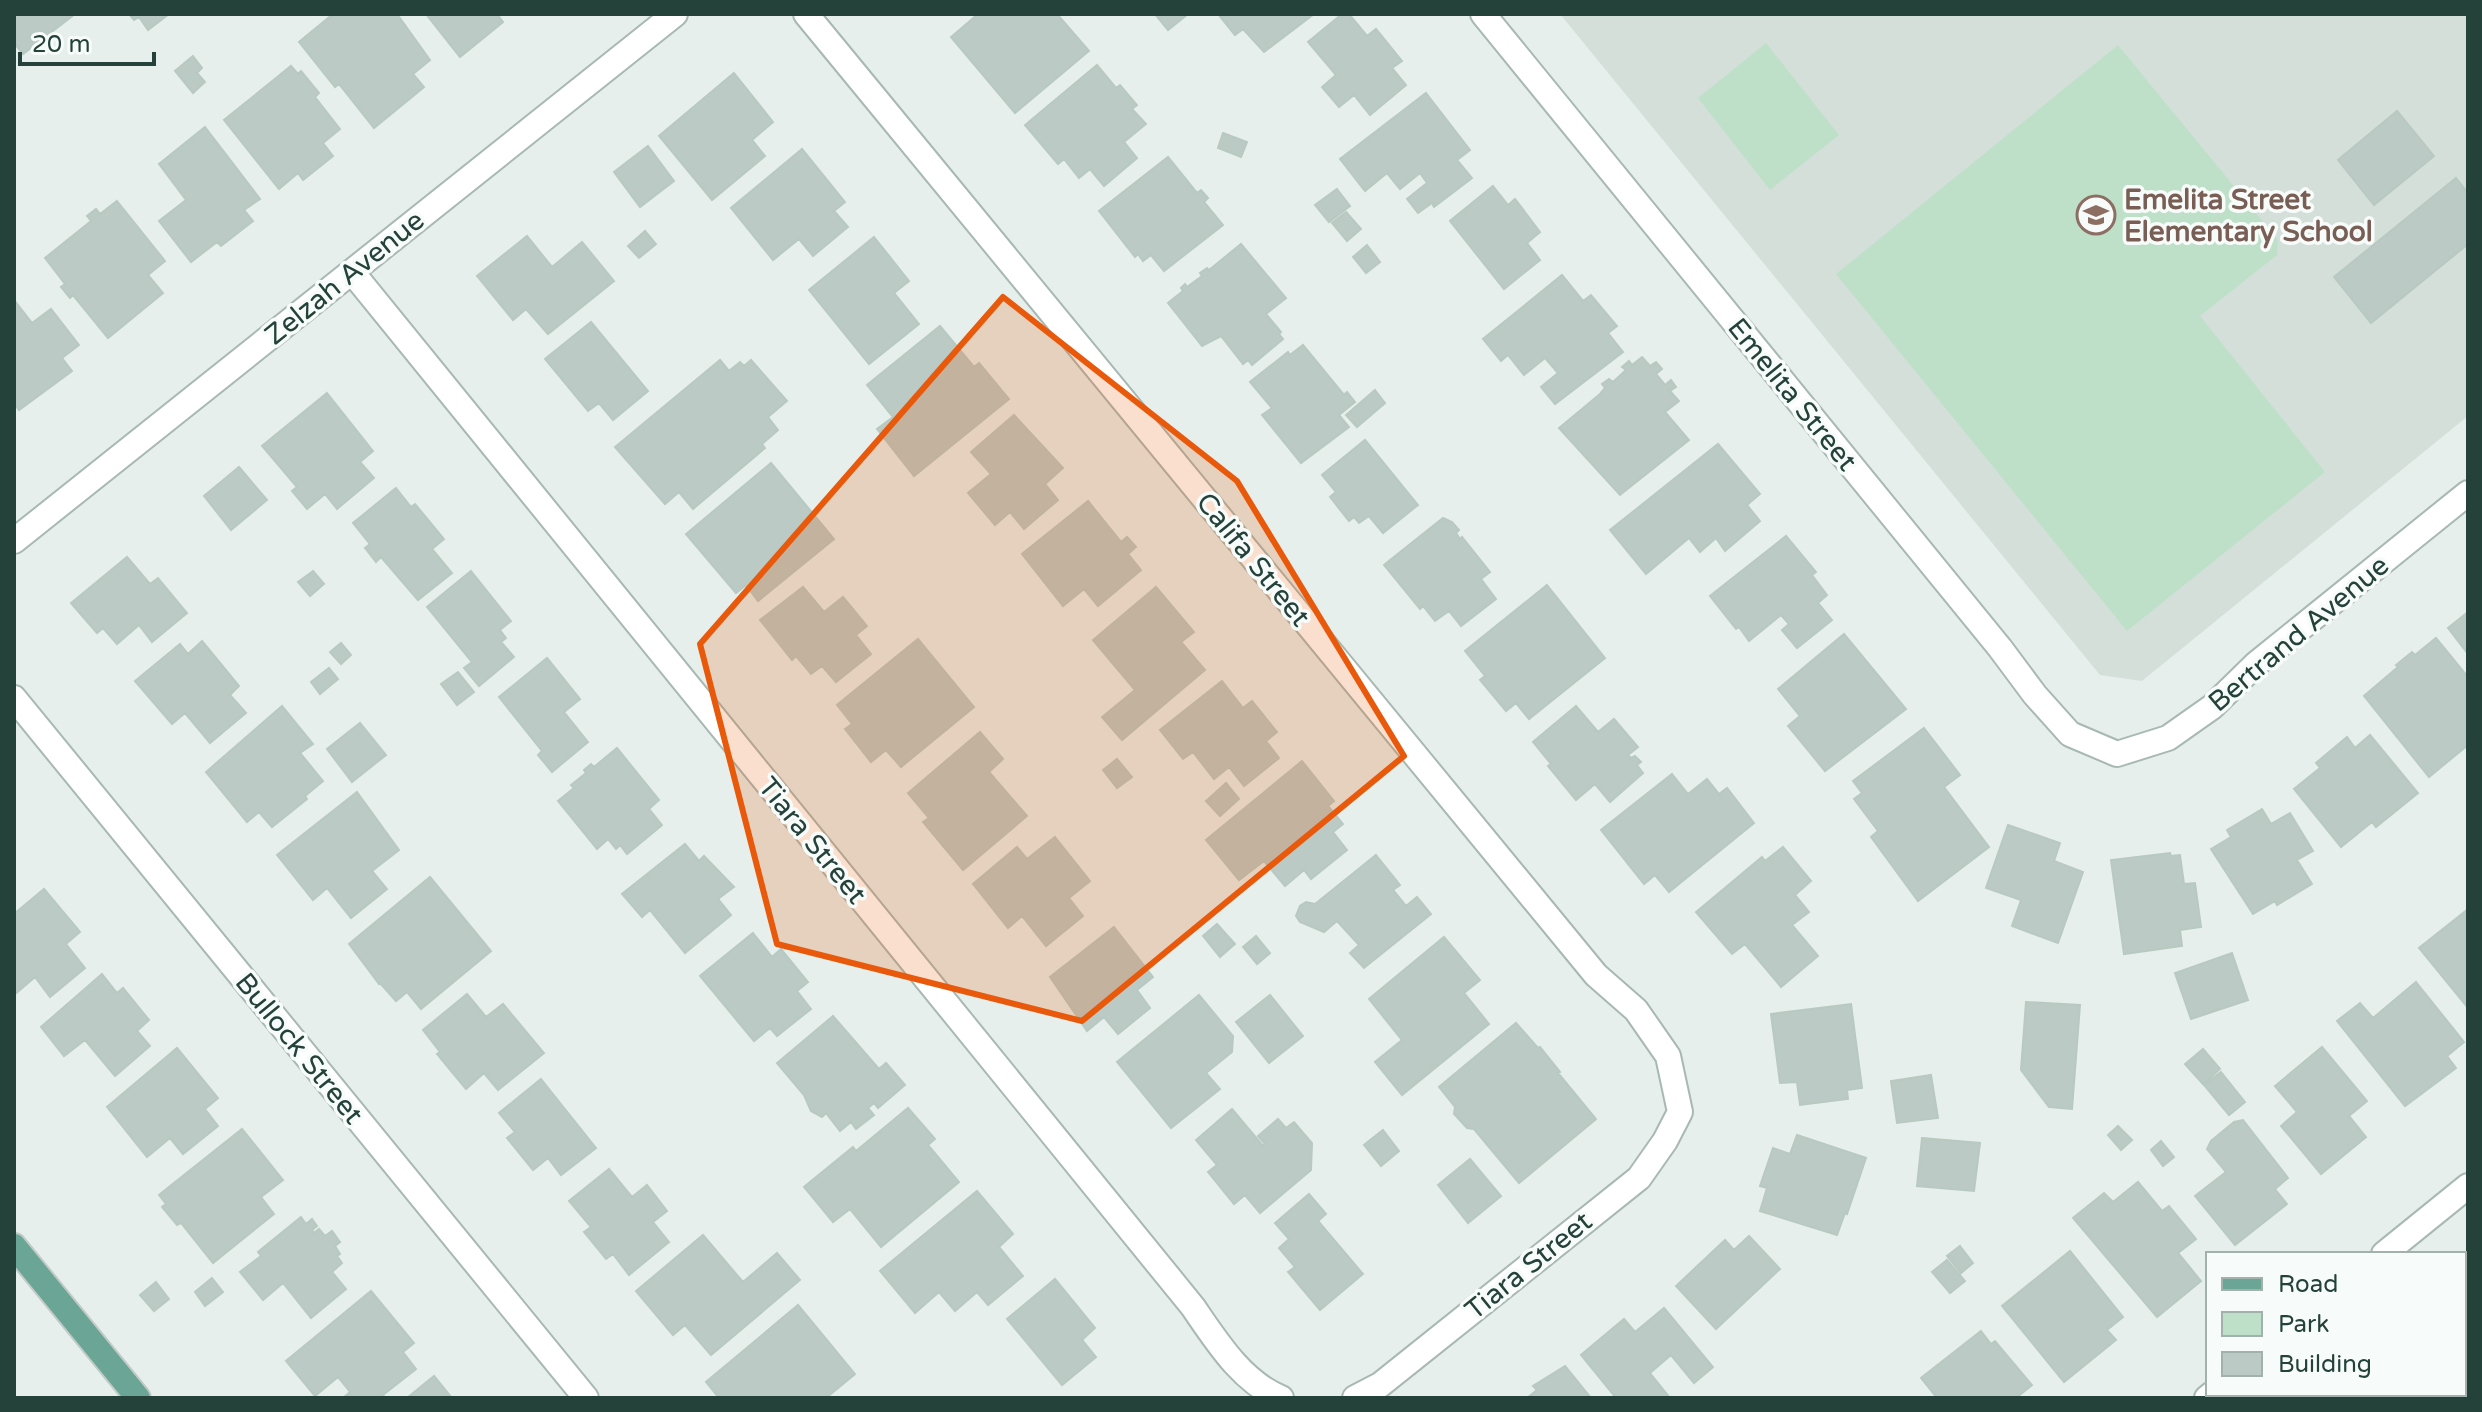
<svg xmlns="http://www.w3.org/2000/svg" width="2482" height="1412" viewBox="0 0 2482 1412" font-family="'Varela Round',sans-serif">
	<rect width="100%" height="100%" fill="#e6efeb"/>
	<path fill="#d4dfda" d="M1560 14H2468V416L2142 681 2100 675Z"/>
	<path fill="#bfe0c8" d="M1766 43 1839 135 1770 190 1698 98Z
		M2118 45 2278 240 2277 255 2200 316 2325 472 2127 631 1836 274Z"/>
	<path fill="#bbcac4" stroke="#b8c9c2" stroke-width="2" d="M14 14H75L23 54 14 43Z
		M129 14H169L148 30 139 17 134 20Z
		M333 14H397L430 60 413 74 424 87 374 128 339 84 335 87 299 42Z
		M426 14H497L503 22 460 57Z
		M978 14H1057L1089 51 1015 113 951 37Z
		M1155 14H1188L1168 30Z
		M1218 14H1314L1264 52 1243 29 1235 35Z
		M1342 14H1349L1367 36 1376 29 1402 61 1392 68 1406 85 1370 115 1354 95 1339 107 1322 87 1336 75 1308 42Z
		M193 56 202 68 197 73 205 82 193 93 175 71Z
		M1097 65 1116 88 1120 85 1137 105 1132 109 1146 124 1124 142 1137 158 1104 186 1090 169 1079 178 1064 159 1058 164 1025 125Z
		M291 66 298 74 301 71 319 93 315 97 340 129 323 143 333 156 303 180 298 173 279 189 224 120Z
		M734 73 773 122 752 140 765 156 712 200 659 136Z
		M1426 93 1470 150 1457 160 1472 178 1434 207 1432 203 1418 213 1407 199 1427 183 1420 173 1400 189 1387 173 1365 191 1340 159Z
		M2397 111 2434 156 2374 205 2338 160Z
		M205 127 260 199 244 210 253 221 221 246 217 242 191 262 159 221 186 200 159 164Z
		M1223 133 1247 142 1241 157 1218 148Z
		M648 146 674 181 640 207 614 172Z
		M802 149 845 202 834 211 848 227 813 256 799 239 773 260 731 208Z
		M1168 157 1197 193 1201 190 1208 198 1204 202 1223 225 1164 271 1151 255 1143 261 1138 254 1135 257 1099 211Z
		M2456 178 2468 193V244L2371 323 2334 277Z
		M1493 186 1508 205 1515 199 1540 232 1527 243 1540 260 1504 289 1450 221Z
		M1337 189 1350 206 1329 222 1315 205Z
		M117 201 165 261 148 275 163 293 108 338 73 295 70 298 61 287 65 284 45 258 91 221 87 216 96 209 100 214Z
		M1346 212 1361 229 1347 241 1332 223Z
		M645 231 656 244 639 258 628 246Z
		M527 236 552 267 582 242 614 281 548 334 526 309 513 320 477 276Z
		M874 237 909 281 894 293 919 324 869 364 809 290Z
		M1241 244 1286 298 1266 314 1281 332 1279 334 1283 339 1252 365 1248 360 1243 364 1221 336 1202 346 1168 303 1183 291 1181 288 1185 284 1187 287 1202 276 1200 273 1207 268 1209 270Z
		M1367 245 1380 262 1366 273 1353 257Z
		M1562 275 1583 301 1591 295 1617 326 1608 333 1623 352 1555 404 1541 387 1558 373 1545 358 1524 375 1508 355 1501 361 1483 339Z
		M15 301 32 323 51 309 79 345 62 358 72 371 19 410 14 403Z
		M591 322 648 391 613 420 599 403 588 411 545 359Z
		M940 326 974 367 979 363 1009 399 914 476 877 429 893 417 867 385Z
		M1303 345 1344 395 1347 392 1355 402 1339 415 1349 427 1301 463 1262 415 1272 408 1250 382 1288 352 1290 355Z
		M1642 357 1650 366 1656 362 1662 369 1656 374 1665 385 1671 380 1676 387 1670 391 1679 401 1665 412 1689 440 1620 495 1559 428 1600 394 1605 388 1602 384 1609 379 1613 382 1626 370 1622 367 1629 361 1632 365Z
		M720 360 729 371 740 362 744 366 751 360 787 401 768 417 778 430 762 444 765 448 693 509 679 492 665 504 615 447Z
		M1375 390 1385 403 1357 427 1346 415Z
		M327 393 373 451 360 462 374 478 337 509 325 494 307 509 292 491 297 487 262 446Z
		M1014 415 1063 468 1045 484 1058 500 1024 529 1010 512 995 525 968 493 991 474 971 452Z
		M1365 440 1418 505 1383 533 1369 516 1359 523 1354 517 1349 521 1330 497 1336 492 1322 475Z
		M1718 444 1760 494 1747 505 1760 521 1725 551 1716 538 1700 552 1689 538 1646 574 1610 530Z
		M771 463 834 539 758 601 746 585 736 593 686 534Z
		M239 467 267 500 231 530 204 496Z
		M396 488 411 507 415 504 444 539 432 549 452 573 418 600 381 557 376 562 365 548 370 544 353 523Z
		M1088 501 1121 542 1127 537 1136 547 1128 554 1141 570 1098 606 1084 589 1063 606 1022 554Z
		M1443 518 1452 522 1459 530 1456 533 1460 539 1462 537 1490 572 1481 579 1496 599 1461 626 1449 611 1435 621 1423 606 1420 609 1384 565Z
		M1786 536 1816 572 1812 575 1827 595 1818 603 1832 620 1797 648 1782 630 1789 624 1781 615 1749 641 1739 627 1736 629 1710 596Z
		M127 557 150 584 158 578 187 613 152 642 139 625 117 644 103 628 97 633 71 603Z
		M313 571 324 584 310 596 298 582Z
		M471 571 511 621 500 630 506 638 501 642 514 657 479 686 464 668 472 662 427 607Z
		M1547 585 1605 658 1529 719 1516 703 1506 711 1480 680 1485 676 1465 651Z
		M803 587 824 612 843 597 867 626 856 635 871 654 836 682 822 666 811 674 796 656 792 660 760 620Z
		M1156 587 1194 632 1181 642 1205 670 1122 740 1102 717 1135 690 1093 640Z
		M2468 612V654L2448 628Z
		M1844 634 1906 709 1825 771 1788 726 1800 716 1778 689Z
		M2436 638 2468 677V745L2429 777 2364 696 2398 667 2396 665 2412 652 2415 655Z
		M918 639 974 707 901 767 886 750 871 762 845 729 852 724 837 705Z
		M202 641 239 686 230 695 246 713 210 743 185 713 172 724 135 681 180 644 188 654Z
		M341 643 351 655 341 664 330 652Z
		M547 658 580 699 564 712 588 742 552 772 538 755 542 751 499 697Z
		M329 668 338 679 320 694 311 682Z
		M458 672 474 692 457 705 441 684Z
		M1222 681 1243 708 1252 701 1277 732 1266 741 1279 758 1244 786 1229 767 1214 779 1193 752 1183 759 1160 730Z
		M282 706 313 744 300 753 323 781 305 796 307 799 272 827 259 812 247 822 206 772Z
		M1576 706 1598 732 1614 719 1638 747 1628 755 1631 758 1635 756 1641 762 1637 765 1643 773 1610 802 1595 784 1576 800 1548 766 1551 764 1533 742Z
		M360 723 386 755 352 782 327 749Z
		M1924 728 1960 775 1944 787 1989 847 1918 901 1871 837 1878 831 1854 799 1862 793 1853 781Z
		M980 732 1003 759 989 772 1027 816 963 870 923 822 929 818 908 793Z
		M2370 735 2418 793 2376 827 2372 822 2341 847 2294 789 2320 768 2316 763 2347 737 2355 748Z
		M617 748 659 800 649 809 662 825 627 854 620 845 616 849 608 839 597 849 558 801 574 788 571 785 586 773 584 770 591 764 594 767Z
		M1117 759 1132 777 1117 788 1103 770Z
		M1302 761 1334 801 1328 806 1343 824 1333 832 1347 850 1311 879 1304 870 1285 886 1264 861 1239 880 1206 840Z
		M1672 774 1688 794 1707 779 1719 794 1727 788 1754 823 1669 892 1655 875 1644 884 1601 830Z
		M1226 783 1239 799 1220 816 1206 801Z
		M357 792 399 850 372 871 387 889 351 918 327 888 313 900 277 855Z
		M2262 809 2271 824 2290 813 2313 851 2297 860 2312 884 2277 905 2275 901 2253 914 2211 849 2231 837 2227 830Z
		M2008 825 2060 843 2054 861 2083 872 2058 943 2012 926 2021 900 1986 888Z
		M1055 837 1090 881 1069 898 1083 916 1046 946 1022 916 1008 928 973 884 1017 847 1027 859Z
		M685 844 699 861 704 856 734 887 718 899 731 915 685 953 650 910 642 917 622 894Z
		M1783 847 1811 881 1795 895 1809 912 1792 925 1818 956 1781 987 1745 944 1732 954 1696 912 1762 857 1765 861Z
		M2170 853 2171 856 2180 855 2184 884 2195 883 2201 927 2180 930 2182 946 2124 954 2111 860Z
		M1376 855 1400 885 1393 890 1406 906 1417 897 1431 914 1364 968 1350 953 1359 945 1337 921 1324 932 1300 922 1296 916 1300 906 1306 902 1315 904Z
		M430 877 491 951 421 1009 407 992 396 1001 380 983 379 984 349 944Z
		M44 889 80 932 66 944 85 968 50 997 35 977 14 995V914Z
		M2468 909V1008L2419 948Z
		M1217 924 1235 944 1220 957 1203 936Z
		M1114 927 1153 977 1137 990 1150 1008 1118 1034 1104 1017 1087 1031 1050 977Z
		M753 933 772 957 781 949 808 982 797 991 811 1009 777 1036 770 1028 754 1041 700 976Z
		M1256 936 1270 953 1257 964 1243 947Z
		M1444 937 1480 980 1464 993 1489 1024 1402 1095 1375 1062 1402 1040 1369 999Z
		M2232 953 2248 1000 2191 1019 2175 973Z
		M102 974 117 993 123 988 149 1020 137 1031 150 1046 115 1076 85 1040 64 1056 41 1027Z
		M2416 982 2464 1042 2447 1056 2456 1068 2405 1106 2337 1021 2360 1003 2373 1018Z
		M467 994 486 1017 503 1004 544 1053 498 1090 484 1073 466 1089 437 1054 440 1052 423 1030Z
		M1199 995 1233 1036 1232 1052 1206 1073 1220 1089 1171 1128 1117 1062Z
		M1270 995 1303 1036 1269 1063 1236 1022Z
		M2026 1002 2080 1005 2072 1109 2049 1107 2021 1070Z
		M1851 1004 1862 1088 1847 1090 1848 1099 1800 1105 1797 1082 1780 1083 1771 1014Z
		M833 1016 879 1069 886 1063 905 1085 878 1108 874 1103 868 1108 874 1115 856 1129 851 1122 840 1131 826 1113 822 1117 811 1111 804 1095 777 1063Z
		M1516 1023 1538 1048 1540 1047 1560 1072 1558 1073 1596 1119 1519 1183 1474 1129 1467 1128 1454 1114 1455 1107 1439 1087Z
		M2322 1047 2367 1101 2349 1116 2366 1137 2321 1174 2281 1126 2297 1112 2275 1086Z
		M177 1048 218 1098 205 1109 218 1126 183 1154 170 1138 147 1157 107 1107Z
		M2203 1049 2220 1069 2203 1084 2185 1064Z
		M2221 1072 2245 1102 2229 1115 2204 1085Z
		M1931 1075 1938 1118 1897 1123 1891 1081Z
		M541 1079 596 1148 561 1175 548 1158 533 1170 507 1138 515 1132 499 1113Z
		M908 1108 935 1139 928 1145 959 1182 881 1247 850 1209 833 1222 804 1187 853 1147 856 1151Z
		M1232 1109 1263 1146 1265 1144 1258 1136 1278 1119 1286 1128 1294 1122 1312 1143 1311 1170 1260 1213 1245 1195 1234 1204 1208 1172 1217 1165 1196 1140Z
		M2243 1120 2288 1178 2275 1189 2287 1204 2235 1245 2195 1196 2226 1172 2207 1149 2211 1141 2234 1122Z
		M2118 1126 2132 1140 2121 1150 2108 1135Z
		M242 1129 283 1180 261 1197 274 1214 213 1263 181 1223 177 1225 162 1207 166 1204 159 1195Z
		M1383 1130 1399 1151 1381 1166 1364 1145Z
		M1797 1135 1866 1158 1847 1214 1845 1213 1837 1235 1760 1211 1767 1188 1760 1186 1773 1148 1790 1154Z
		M1922 1138 1980 1143 1974 1191 1917 1186Z
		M2161 1141 2174 1157 2163 1166 2151 1150Z
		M1470 1159 1501 1196 1468 1223 1438 1185Z
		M609 1169 632 1197 647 1185 667 1211 653 1222 669 1242 629 1275 613 1254 606 1259 584 1232 591 1227 569 1201Z
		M2138 1182 2162 1211 2169 1206 2196 1239 2178 1253 2201 1281 2157 1317 2073 1218 2104 1193 2113 1202Z
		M977 1191 1013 1234 999 1247 1023 1276 988 1305 977 1292 955 1311 939 1292 915 1313 880 1271Z
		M1309 1194 1326 1214 1318 1221 1363 1274 1320 1310 1288 1272 1295 1267 1279 1248 1289 1239 1275 1223Z
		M301 1217 306 1224 312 1219 317 1226 312 1230 314 1233 319 1229 325 1236 332 1231 340 1242 335 1246 340 1254 337 1256 342 1263 332 1272 346 1289 311 1318 283 1283 263 1300 240 1272 261 1256 258 1252Z
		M703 1235 743 1282 777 1253 800 1280 711 1355 685 1325 673 1335 636 1291Z
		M1749 1236 1780 1269 1716 1329 1676 1286 1725 1240 1734 1250Z
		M1960 1246 1973 1263 1961 1273 1947 1256Z
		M2070 1251 2123 1317 2107 1330 2116 1340 2064 1382 2002 1306Z
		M1947 1260 1965 1281 1950 1293 1932 1272Z
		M212 1278 223 1292 205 1306 195 1292Z
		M1055 1279 1095 1328 1082 1340 1096 1357 1062 1385 1007 1319Z
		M156 1282 169 1299 154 1311 140 1295Z
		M371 1291 414 1343 403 1352 416 1369 383 1395 385 1398H343L350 1392 338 1377 315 1396 286 1361Z
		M798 1305 855 1374 826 1398H719L706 1382Z
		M1664 1308 1713 1367 1694 1383 1671 1355 1650 1373 1670 1398H1616L1581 1355 1624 1319 1635 1332Z
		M2468 1327V1398H2467L2464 1394V1331Z
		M1981 1331 1991 1344 1995 1341 2032 1385 2016 1398H1937L1921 1378Z
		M1565 1366 1591 1398H1527L1537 1390 1533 1386Z
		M434 1376 452 1398H407Z"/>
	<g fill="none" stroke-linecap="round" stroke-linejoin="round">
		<defs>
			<path id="minor" d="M806 14 1596 975 1636 1010 1668 1056 1680 1112 1665 1141 1639 1178 1380 1385 1355 1398
				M1483 14 2000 648 2035 695 2070 734 2117 754 2168 738 2212 707 2256 664 2468 493
				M352 272 1193 1307C1217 1342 1242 1382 1281 1398
				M14 541 675 14
				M14 698 586 1398
				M2384 1254 2468 1186
				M2207 1398 2212 1394"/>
			<path id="major" d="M14 1246 138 1398"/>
		</defs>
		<use href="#minor" stroke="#a8b8b2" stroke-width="28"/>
		<use href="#major" stroke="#c2cac8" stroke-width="28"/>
		<use href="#minor" stroke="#fff" stroke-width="24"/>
		<use href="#major" stroke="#6aa596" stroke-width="24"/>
	</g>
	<path fill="#e8590c" fill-opacity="0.2" stroke="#e8590c" stroke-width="6" stroke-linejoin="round" d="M1003 297 1237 481 1404 756 1082 1021 777 944 700 644Z"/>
	<defs>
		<symbol id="school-ring" viewBox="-11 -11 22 22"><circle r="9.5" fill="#f7fbf9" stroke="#8d6e63" stroke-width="1.5"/><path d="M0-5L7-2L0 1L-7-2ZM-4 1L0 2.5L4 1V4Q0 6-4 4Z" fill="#8d6e63"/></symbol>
	</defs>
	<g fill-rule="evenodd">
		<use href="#school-ring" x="2074" y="193" width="44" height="44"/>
	</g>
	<g text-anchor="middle" stroke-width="7" stroke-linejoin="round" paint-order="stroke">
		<g font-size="28" font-weight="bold" fill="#785e54" stroke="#f7fbf9" text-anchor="start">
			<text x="2124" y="209">Emelita Street<tspan x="2124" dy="32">Elementary School</tspan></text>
		</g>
		<g font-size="28" fill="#24423a" stroke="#f7fbf9">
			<text transform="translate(344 277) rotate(-39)" y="10">Zelzah Avenue</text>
			<text transform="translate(1793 394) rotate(51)" y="10">Emelita Street</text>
			<text transform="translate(1254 559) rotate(51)" y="10">Califa Street</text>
			<text transform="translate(2298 633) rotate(-40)" y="10">Bertrand Avenue</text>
			<text transform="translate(813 840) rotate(51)" y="10">Tiara Street</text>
			<text transform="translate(300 1048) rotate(51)" y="10">Bullock Street</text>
			<text transform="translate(1528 1265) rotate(-39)" y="10">Tiara Street</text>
		</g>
	</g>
	<rect width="2482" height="1412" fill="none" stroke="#24423a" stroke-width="32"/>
	<rect x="2206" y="1252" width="260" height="144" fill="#f7fbf9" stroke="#a3b1ad" stroke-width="2"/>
	<rect x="2222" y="1278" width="40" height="12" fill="#6aa596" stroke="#a3b1ad" stroke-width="2"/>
	<text x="2278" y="1292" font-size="24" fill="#24423a">Road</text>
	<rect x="2222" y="1312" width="40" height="24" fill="#bfe0c8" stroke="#a3b1ad" stroke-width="2"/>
	<text x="2278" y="1332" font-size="24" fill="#24423a">Park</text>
	<rect x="2222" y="1352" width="40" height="24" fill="#bbcac4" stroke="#a3b1ad" stroke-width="2"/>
	<text x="2278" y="1372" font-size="24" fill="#24423a">Building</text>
	<path d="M20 52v12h134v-12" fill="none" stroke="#24423a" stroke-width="4"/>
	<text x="32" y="52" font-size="24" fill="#24423a" stroke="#f7fbf9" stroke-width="6" paint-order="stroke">20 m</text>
</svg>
